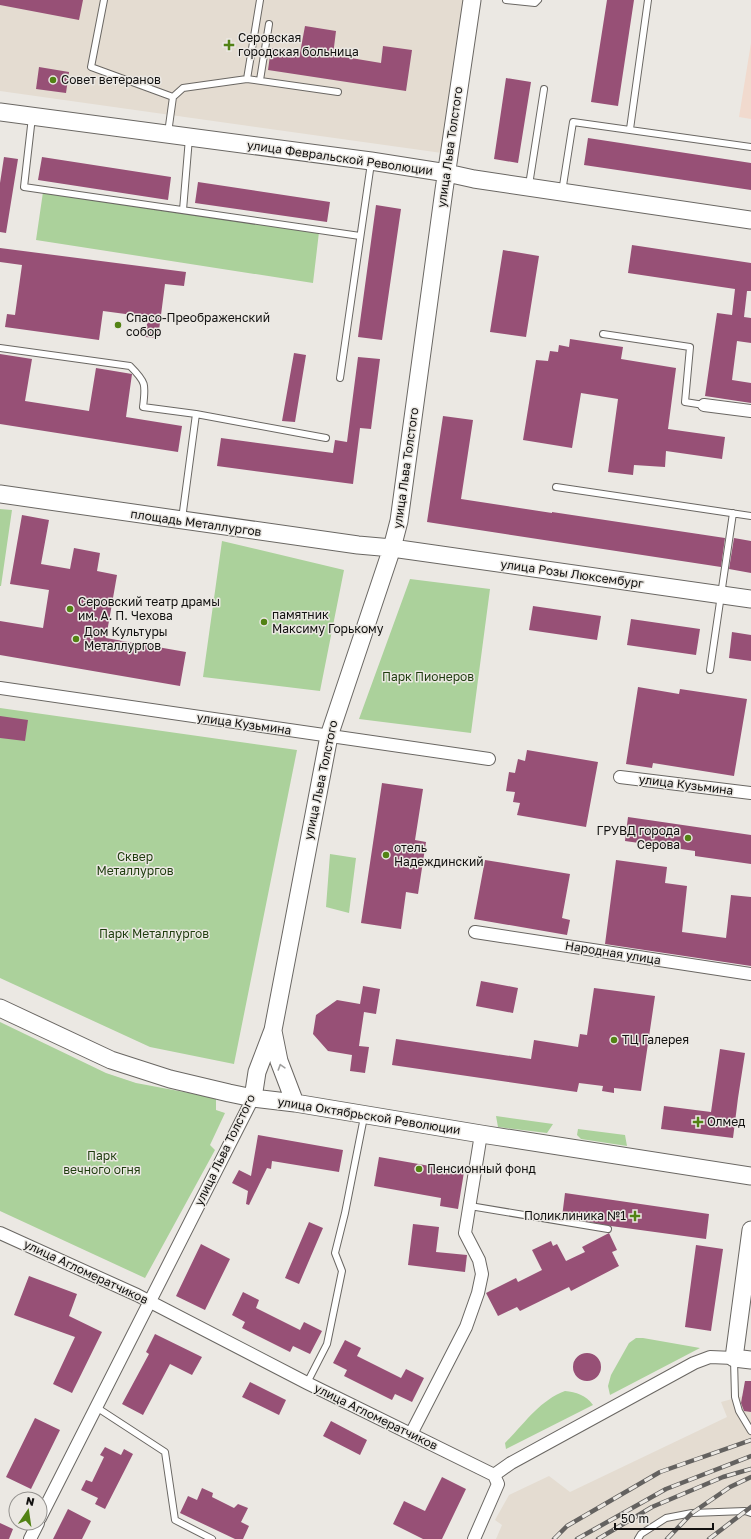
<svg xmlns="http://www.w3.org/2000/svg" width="751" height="1539" viewBox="0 0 751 1539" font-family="'Golos Text',sans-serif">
	<rect width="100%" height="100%" fill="#ebe8e3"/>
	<path fill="#e4dcd1" d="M0 0H465L442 153 0 91Z
		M745 1381 751 1382V1539H496L502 1525 495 1520 509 1495 549 1476 570 1492 727 1417 721 1402 743 1396Z"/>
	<path fill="#f1dace" d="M751 43V119L739 117Z"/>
	<path fill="#abd19b" d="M43 192 319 232 313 283 36 240Z
		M0 509 12 510 1 586H0Z
		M222 541 344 570 320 691 203 677Z
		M410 579 490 589 471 733 359 719Z
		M0 708 297 750 234 1064 150 1047 0 978Z
		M330 854 356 858 349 913 326 907Z
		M0 1022 106 1073 136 1083 216 1098V1110L225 1113 210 1145 215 1150 145 1278 0 1211Z
		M496 1116 553 1124 547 1133 498 1127Z
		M578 1129 625 1135 627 1146 581 1139 577 1135Z
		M636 1338H643L700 1348 610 1395 608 1386 611 1375 629 1343Z
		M565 1391C576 1392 586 1395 593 1405L506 1449 505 1443C524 1424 540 1400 565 1391Z"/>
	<path fill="#975076" d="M0 0H83L79 20 0 5Z
		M607 0H634L618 106 591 102Z
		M305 26 336 31 333 55 381 63 383 46 412 50 406 91 268 70 271 48 300 53Z
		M39 67 69 72 66 93 36 89Z
		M506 78 531 82 518 163 494 159Z
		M588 138 751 163V190L584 165Z
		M4 157 18 159 6 233 0 232V183Z
		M42 157 171 177 168 200 38 180Z
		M198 182 330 202 327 222 195 203Z
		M376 205 401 209 382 340 358 337Z
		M632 245 751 263V291H747L744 317 751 318V343L737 341 732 380 751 383V403L705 396 717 313 732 315 735 289 628 273Z
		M0 248 186 272 184 286 165 284 158 338 145 337 148 317 103 311 99 340 5 327 7 314 15 315 22 265 0 262Z
		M503 250 539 256 526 337 490 332Z
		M570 339 623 347 621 359 676 368 668 429 725 437 722 459 666 451 665 467 634 465 633 475 608 472 618 399 581 393 572 448 523 440 536 360 548 361 550 351 558 352 559 345 569 347Z
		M294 353 306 355 295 422 282 421Z
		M0 354 32 359 25 401 89 411 96 368 132 374 126 417 182 426 178 452 0 424Z
		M358 357 380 359 371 429 360 428 353 484 217 466 221 438 333 453 335 440 347 442Z
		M443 416 473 420 461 499 552 513V512L725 538 721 567 427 522Z
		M22 515 49 520 41 564 70 569 74 548 100 553 97 571 117 575 106 638 186 652 180 686 0 655V621L43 628 49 590 10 584Z
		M734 538 751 541V573L729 569Z
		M533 606 601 616 597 640 529 630Z
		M631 619 700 629 696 655 627 645Z
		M732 632 751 635V661L729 658Z
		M638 687 679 694 680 689 747 699 734 776 653 763 652 768 626 764Z
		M0 716 28 720 25 741 0 738Z
		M527 750 598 762 586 827 517 815 520 803 513 802 515 792 506 791 509 772 515 773 518 759 525 761Z
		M382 783 423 789 415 840 426 842 418 894 406 892 401 929 361 923Z
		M628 817 751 835V864L695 856V851L625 841Z
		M485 860 570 874 562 918 570 920 567 935 474 919Z
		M616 860 667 867 665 883 687 886 682 932 726 938 731 895 751 897V966L605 944Z
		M481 981 518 988 513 1013 476 1006Z
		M363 986 380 989 376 1014 364 1012 359 1046 369 1047 365 1073 350 1071 352 1055 328 1051 313 1034 316 1015 337 1000 360 1004Z
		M594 988 655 996 641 1091 614 1088V1093L602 1091 603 1086 579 1083 577 1092 392 1065 396 1039 531 1059 534 1040 578 1047 580 1034 587 1035Z
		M720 1049 745 1053 738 1098 733 1138 661 1129 664 1106 711 1112Z
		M258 1135 343 1150 339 1172 272 1161 271 1169 267 1168 249 1205 246 1204 248 1191 232 1183 239 1170 251 1176Z
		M379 1157 464 1172 458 1209 440 1206 441 1198 374 1186Z
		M565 1193 709 1214 706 1239 611 1226 562 1217Z
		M309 1222 323 1228 299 1284 285 1278Z
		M413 1224 439 1227 436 1252 467 1255 465 1272 408 1265Z
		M609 1233 617 1250 612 1252 619 1266 571 1291 569 1287 520 1311 517 1307 498 1316 486 1293 516 1278 518 1282 542 1270 532 1250 551 1241 553 1246 557 1244 566 1261 585 1252 582 1247Z
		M201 1244 230 1259 205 1310 176 1296Z
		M696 1245 723 1249 711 1331 685 1327Z
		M29 1276 77 1294 69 1316 102 1332 72 1393 53 1384 75 1337 14 1315Z
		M243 1292 259 1300 256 1308 300 1330 304 1322 322 1331 310 1354 293 1346 290 1352 242 1328 245 1322 232 1315Z
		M155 1334 202 1357 192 1375 170 1364 143 1415 122 1404 149 1354 146 1352Z
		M345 1340 361 1348 357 1356 401 1378 406 1369 424 1378 412 1402 395 1394 392 1400 344 1376 347 1370 333 1363Z
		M573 1367a14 14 0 1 1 28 0a14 14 0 1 1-28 0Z
		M745 1381H751V1412L744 1411 741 1403Z
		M250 1382 286 1400 279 1415 242 1397Z
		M35 1418 60 1430 31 1489 6 1477Z
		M331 1421 367 1440 360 1455 323 1436Z
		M105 1447 121 1455 124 1449 133 1454 105 1509 95 1504 98 1498 81 1490 86 1480 92 1482 104 1457 100 1455Z
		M442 1477 466 1489 442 1539H423L393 1524 404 1501 425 1511Z
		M202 1488 213 1493 212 1497 234 1508 238 1504 248 1508 241 1522 249 1526 243 1539H235L180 1513 188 1496 197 1500Z
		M68 1509 91 1521 82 1539H53Z
		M0 1523 13 1529 9 1539H0Z"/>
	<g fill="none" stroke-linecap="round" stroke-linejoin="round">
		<defs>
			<path id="lane" d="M104 0 91 67 173 97
				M506 0 535 3 538 0
				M247 79 338 92
				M260 80 269 24
				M32 117 24 187 360 236
				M630 129 648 0
				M168 133 173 97 183 88 247 79 260 0
				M529 185 544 89
				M562 192 573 122 751 147
				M183 210 189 138
				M603 334 690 347 685 402 704 405
				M0 348 130 366C146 382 146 384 143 407L196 414 182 519
				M340 378 371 163
				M196 414 326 438
				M556 487 751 516
				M710 670 733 513
				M470 1206 608 1229
				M734 1360 735 1397 739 1411 751 1431
				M307 1383 327 1344 342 1271 335 1253 345 1213 364 1117
				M96 1407 165 1452 175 1520 212 1539
				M638 1539 641 1534 666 1518 692 1513 745 1511 751 1513"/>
			<path id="street" d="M704 405 751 411
				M0 688 489 759
				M620 777 751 793
				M475 932 751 974
				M0 1233 137 1295 307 1383 494 1475 511 1463 694 1363 710 1357 734 1358
				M411 1434 466 1327 478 1293 482 1274 479 1260 465 1233 481 1134
				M40 1518 253 1098
				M30 1539 38 1523
				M474 1539 498 1484 494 1475"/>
			<path id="secondary" d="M0 112 371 161 447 173 474 179 751 220
				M0 494 358 545 392 548 751 599
				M0 1008 111 1060 170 1079 229 1093 253 1098 295 1103 481 1134 751 1176
				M273 1031 279 1061 295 1103
				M253 1098 257 1072 273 1030 329 736 392 548 399 521 444 190 472 0
				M751 1230 734 1358 751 1360"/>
		</defs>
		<use href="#lane" stroke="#6a6763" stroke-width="8"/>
		<use href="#street" stroke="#6a6763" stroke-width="14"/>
		<use href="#secondary" stroke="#6a6763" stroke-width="19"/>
		<use href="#lane" stroke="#fff" stroke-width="6"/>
		<use href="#street" stroke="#fff" stroke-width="12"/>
		<use href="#secondary" stroke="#fff" stroke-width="17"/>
		<defs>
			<path id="rail" d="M554 1539 567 1526 660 1472 751 1440
				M577 1539 666 1489 751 1456
				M598 1539 652 1507 723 1477 751 1469
				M667 1539 692 1513 730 1487 751 1477
				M709 1539 751 1507"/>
		</defs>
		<use href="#rail" stroke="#646260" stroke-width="4.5"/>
		<use href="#rail" stroke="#ebe8e3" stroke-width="3" stroke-dasharray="9" stroke-linecap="butt"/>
	</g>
	<defs><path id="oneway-chevron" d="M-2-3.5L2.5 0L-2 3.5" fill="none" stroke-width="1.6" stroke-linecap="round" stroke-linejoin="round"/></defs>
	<use stroke="#a0a09f" href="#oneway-chevron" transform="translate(281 1067) rotate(-107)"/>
	<g fill="#528214" stroke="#ebe8e3" stroke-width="1.5">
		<path d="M227 39h4v4h4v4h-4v4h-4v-4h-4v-4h4z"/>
		<circle cx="53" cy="80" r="4"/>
		<circle cx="118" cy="325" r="4"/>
		<circle cx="70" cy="609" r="4"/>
		<circle cx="264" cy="622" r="4"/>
		<circle cx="76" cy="639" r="4"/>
		<circle cx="688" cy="838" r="4"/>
		<circle cx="386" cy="855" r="4"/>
		<circle cx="614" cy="1040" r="4"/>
		<path d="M696 1116h4v4h4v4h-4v4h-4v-4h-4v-4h4z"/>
		<circle cx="419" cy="1169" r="4"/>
		<path d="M633 1210h4v4h4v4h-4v4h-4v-4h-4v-4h4z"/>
	</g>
	<g text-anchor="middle" stroke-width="3" stroke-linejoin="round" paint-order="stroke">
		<g font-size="12" fill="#121110" stroke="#ebe8e3" text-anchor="start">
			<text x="238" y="42">Серовская<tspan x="238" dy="14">городская больница</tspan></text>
			<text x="61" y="84">Совет ветеранов</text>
			<text x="126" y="322">Спасо-Преображенский<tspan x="126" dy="14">собор</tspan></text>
			<text x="78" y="606">Серовский театр драмы<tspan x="78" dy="14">им. А. П. Чехова</tspan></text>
			<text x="272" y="619">памятник<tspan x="272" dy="14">Максиму Горькому</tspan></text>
			<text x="84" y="636">Дом Культуры<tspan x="84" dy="14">Металлургов</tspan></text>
			<text x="680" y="835" text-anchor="end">ГРУВД города<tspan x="680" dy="14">Серова</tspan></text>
			<text x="394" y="852">отель<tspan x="394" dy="14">Надеждинский</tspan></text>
			<text x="622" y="1044">ТЦ Галерея</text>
			<text x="707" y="1126">Олмед</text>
			<text x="427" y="1173">Пенсионный фонд</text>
			<text x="626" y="1220" text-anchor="end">Поликлиника №1</text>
		</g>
		<g font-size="12" fill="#121110" stroke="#ebe8e3">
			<text transform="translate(450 147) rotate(-82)" y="4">улица Льва Толстого</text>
			<text transform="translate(340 158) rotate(8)" y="4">улица Февральской Революции</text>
			<text transform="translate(406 468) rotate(-82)" y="4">улица Льва Толстого</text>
			<text transform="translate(196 523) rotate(8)" y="4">площадь Металлургов</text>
			<text transform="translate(572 574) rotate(8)" y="4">улица Розы Люксембург</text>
			<text transform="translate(244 724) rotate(8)" y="4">улица Кузьмина</text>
			<text transform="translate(321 780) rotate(-78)" y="4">улица Льва Толстого</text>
			<text transform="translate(686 785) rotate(7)" y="4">улица Кузьмина</text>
			<text transform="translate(613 953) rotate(9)" y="4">Народная улица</text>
			<text transform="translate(369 1116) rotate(9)" y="4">улица Октябрьской Революции</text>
			<text transform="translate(225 1150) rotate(-64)" y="4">улица Льва Толстого</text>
			<text transform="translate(86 1272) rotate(25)" y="4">улица Агломератчиков</text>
			<text transform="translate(376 1417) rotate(26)" y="4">улица Агломератчиков</text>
		</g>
		<g font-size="12" fill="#1e3c0d" stroke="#ebe8e3">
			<text x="428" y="681">Парк Пионеров</text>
			<text x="135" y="861">Сквер<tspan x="135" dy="14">Металлургов</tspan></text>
			<text x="154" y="938">Парк Металлургов</text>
			<text x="102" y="1160">Парк<tspan x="102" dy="14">вечного огня</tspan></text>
		</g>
	</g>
	<g transform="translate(28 1511) rotate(13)"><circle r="19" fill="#ebe8e3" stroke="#94928f"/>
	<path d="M0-3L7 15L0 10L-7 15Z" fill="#528214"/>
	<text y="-6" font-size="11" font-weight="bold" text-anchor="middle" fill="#121110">N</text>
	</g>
	<path d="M615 1523v6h98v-6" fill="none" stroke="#121110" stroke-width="2"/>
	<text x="621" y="1523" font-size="12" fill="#121110" stroke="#ebe8e3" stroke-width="3" paint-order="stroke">50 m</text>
</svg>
